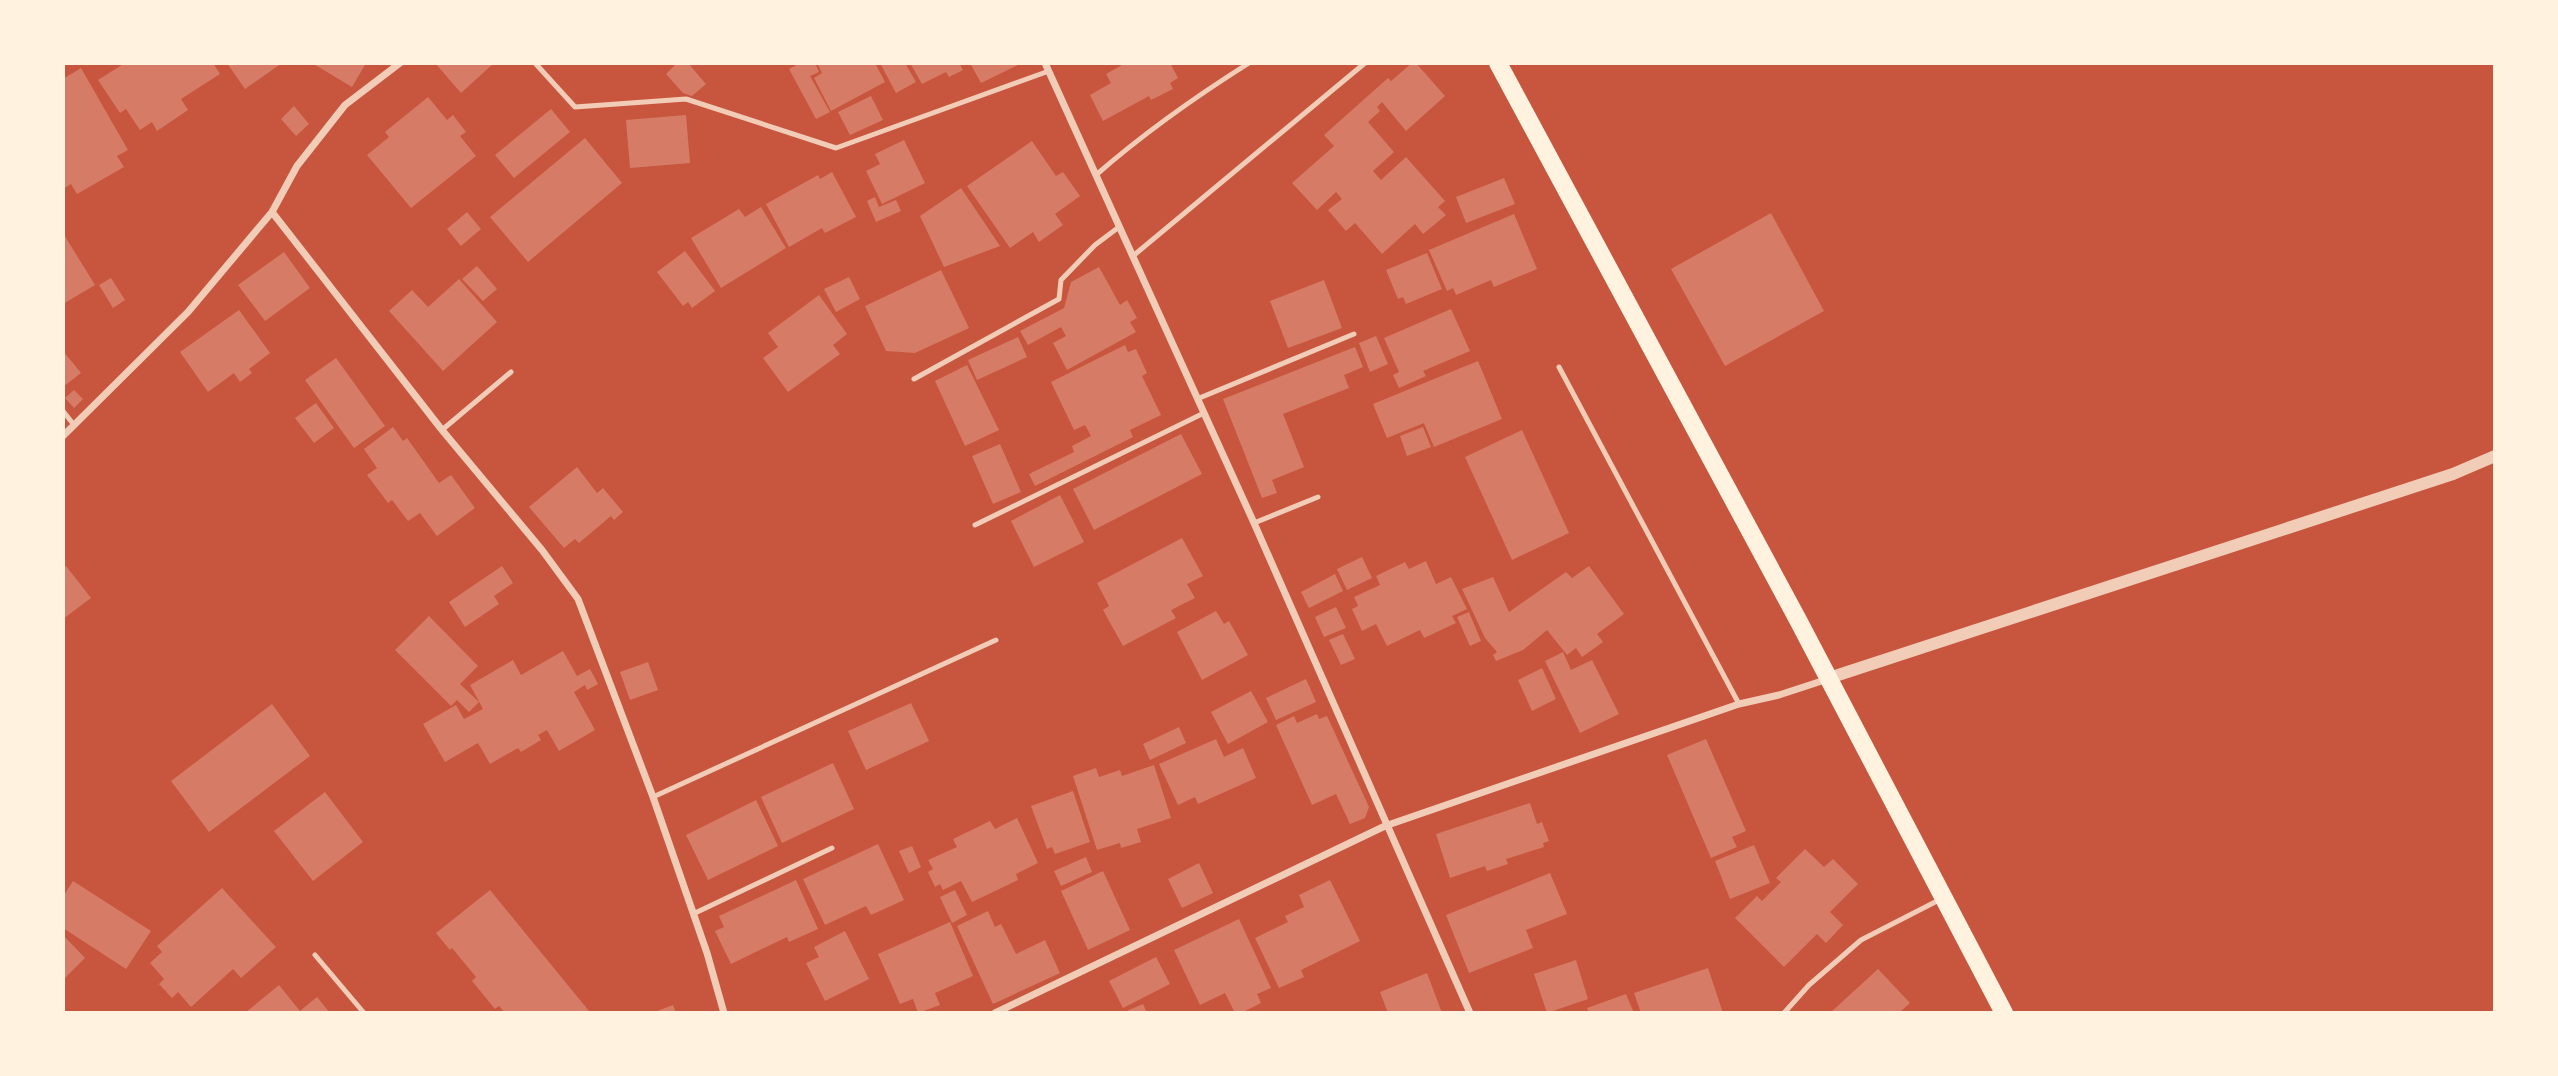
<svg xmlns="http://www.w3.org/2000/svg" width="2558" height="1076" viewBox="0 0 2558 1076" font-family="'Archivo Narrow',sans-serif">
	<rect width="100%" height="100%" fill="#c8553d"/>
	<path fill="#d67c66" d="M125 63H213L220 74 181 99 188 110 157 131 152 122 140 130 126 109 120 113 98 80Z
		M227 63H282L245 89Z
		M312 63H366L352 87Z
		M435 63H494L461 93Z
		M677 63H688L706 84 692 96 683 93 666 74Z
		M800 63H815L819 72 810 76 830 112 816 119 789 69Z
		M817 63H875L885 82 831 111 814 78 822 73Z
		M880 63H905L916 82 896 93Z
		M910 63H959L963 70 949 77 946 72 922 84Z
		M970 63H1022L981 83Z
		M1120 63H1170L1178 78 1170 83 1173 89 1151 100 1149 96 1103 121 1090 95 1111 83 1106 74 1122 65Z
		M1412 63H1416L1445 96 1406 131 1382 102 1377 107 1380 111 1368 122 1394 152 1373 171 1381 180 1406 157 1445 201 1438 207 1446 215 1423 234 1415 224 1382 254 1355 223 1346 231 1328 210 1342 199 1336 192 1317 210 1292 183 1334 146 1324 135 1388 78 1391 81Z
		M81 68 128 150 117 156 124 167 77 194 71 184 63 189V79Z
		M871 96 883 120 850 135 838 112Z
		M428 97 447 120 453 115 466 132 460 136 476 156 411 208 367 155 389 137 385 132Z
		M294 106 309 124 296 136 281 119Z
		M551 109 570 132 514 178 495 155Z
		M686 115 690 163 630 168 626 120Z
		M585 138 622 183 528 262 490 217Z
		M904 140 925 183 882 204 866 171 880 164 875 154Z
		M1032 141 1056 176 1063 172 1080 196 1055 214 1063 225 1039 242 1033 232 1010 248 967 186Z
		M832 172 856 217 825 233 822 228 789 247 766 204 818 175 820 179Z
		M1504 178 1515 204 1466 223 1456 197Z
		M961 188 1000 246 944 267 920 216Z
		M875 197 879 207 896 200 901 211 876 222 867 201Z
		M761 207 786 248 721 288 691 238 739 209 745 217Z
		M467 212 481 229 461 246 447 229Z
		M1771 213 1824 311 1725 366 1671 269Z
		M1514 214 1537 269 1494 287 1491 280 1456 295 1453 288 1447 291 1429 250Z
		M63 233 95 285 63 304Z
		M685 251 715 291 692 308 688 302 683 306 657 272Z
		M284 252 310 288 265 321 238 285Z
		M1427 253 1442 289 1406 304 1403 297 1398 299 1386 270Z
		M477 266 497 289 483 301 462 279Z
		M1099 267 1120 305 1127 300 1137 318 1130 322 1136 332 1067 370 1053 343 1066 336 1061 327 1028 345 1020 331 1064 308 1071 282Z
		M941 270 969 328 915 353 886 351 865 306Z
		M849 277 860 299 836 312 824 289Z
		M111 278 125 300 113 308 99 285Z
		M459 279 497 322 443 371 389 311 412 290 428 307Z
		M1324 280 1342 328 1288 348 1270 301Z
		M819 295 847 334 833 345 840 354 788 392 763 358 778 347 768 333Z
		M1451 309 1470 351 1423 371 1426 376 1399 388 1393 375 1399 372 1384 338Z
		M239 310 270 353 249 369 252 373 240 382 234 373 208 392 180 352Z
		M1376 336 1388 364 1370 372 1359 343Z
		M1018 337 1027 357 977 380 968 360Z
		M1125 345 1128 352 1136 349 1147 373 1142 376 1161 415 1130 430 1133 437 1035 486 1029 474 1074 452 1072 446 1091 436 1085 425 1074 430 1051 382Z
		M1355 347 1363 367 1344 375 1349 388 1283 414 1304 467 1272 480 1277 493 1262 498 1223 399Z
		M63 351 81 373 63 387Z
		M336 358 385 426 354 448 305 380Z
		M1478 361 1502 419 1434 447 1424 423 1387 438 1373 404Z
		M967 365 999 430 965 446 935 381Z
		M74 390 83 399 74 408 65 398Z
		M316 403 334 428 314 443 295 418Z
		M393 427 403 441 407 438 439 483 451 475 475 508 437 536 420 513 408 521 392 500 388 503 367 475 377 468 364 449Z
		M1423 427 1431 447 1407 456 1400 436Z
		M1522 430 1569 533 1512 560 1465 457Z
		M1181 434 1202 474 1094 530 1073 489Z
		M1000 444 1021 492 993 504 972 456Z
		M577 467 597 493 603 488 623 512 614 520 611 516 579 543 575 539 564 548 529 507Z
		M1060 495 1084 542 1034 567 1011 521Z
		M1182 538 1203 576 1187 584 1195 598 1171 610 1176 618 1123 646 1103 610 1109 606 1097 583Z
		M1362 557 1372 578 1347 590 1337 569Z
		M1426 561 1436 584 1451 577 1467 609 1452 616 1456 623 1424 638 1420 630 1387 646 1376 624 1362 631 1352 609 1358 606 1354 597 1380 585 1376 576 1405 562 1409 569Z
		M66 566 91 598 63 619V568Z
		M502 566 513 583 494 596 499 604 465 627 449 602Z
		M1589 566 1624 614 1597 634 1603 642 1582 657 1576 648 1567 655 1547 630 1523 650 1496 661 1493 655 1497 652 1485 638 1462 589 1493 577 1509 612 1566 572 1572 578Z
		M1335 574 1343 591 1309 608 1301 592Z
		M1336 607 1346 628 1324 637 1315 617Z
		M1216 611 1224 624 1229 621 1248 655 1202 680 1177 632Z
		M1469 612 1481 641 1470 646 1457 617Z
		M429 616 478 666 460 684 479 702 469 712 457 700 451 706 395 650Z
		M1343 634 1355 659 1341 665 1329 640Z
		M563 651 577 676 590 669 598 684 587 690 585 685 574 692 595 730 559 751 547 730 538 735 541 740 521 752 518 748 490 764 478 743 445 762 423 724 456 705 464 719 483 709 470 685 513 660 521 675Z
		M1563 652 1571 670 1592 660 1619 714 1580 733 1545 661Z
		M648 662 658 690 630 700 620 672Z
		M1542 668 1556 699 1532 711 1518 680Z
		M1306 679 1316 702 1276 720 1266 698Z
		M1251 691 1268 722 1228 744 1211 712Z
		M911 703 929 741 866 770 848 731Z
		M272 704 310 756 209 832 171 781Z
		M1317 714 1319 719 1327 716 1369 807 1365 818 1350 824 1336 794 1312 805 1276 725 1294 716 1297 723Z
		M1179 727 1186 743 1150 760 1143 744Z
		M1216 739 1224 757 1243 748 1256 778 1198 804 1195 797 1178 805 1159 764Z
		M1706 739 1746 831 1732 837 1737 847 1711 858 1667 755Z
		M833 763 854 809 782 843 761 797Z
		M1154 765 1171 818 1137 829 1141 842 1121 848 1120 843 1097 850 1073 776 1096 768 1099 777 1120 770 1122 776Z
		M1073 791 1090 842 1055 854 1052 847 1047 849 1031 806Z
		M325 792 363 842 313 881 274 831Z
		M756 800 778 846 708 880 686 835Z
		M1530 803 1537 824 1542 822 1549 841 1543 843 1544 847 1506 859 1508 864 1487 871 1485 866 1450 878 1436 834Z
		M1017 818 1038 863 1016 874 1018 880 972 902 961 881 943 890 940 884 935 887 928 872 933 869 928 860 957 847 953 839 990 821 995 829Z
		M878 844 904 900 871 915 866 906 825 925 803 879Z
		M1754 845 1770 883 1730 899 1715 861Z
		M912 846 921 867 909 873 899 851Z
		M1805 849 1824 867 1833 859 1858 884 1830 912 1843 925 1826 943 1817 934 1784 967 1735 918 1757 896 1762 901 1781 882 1776 878Z
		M1086 857 1092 872 1061 886 1054 871Z
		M1199 863 1213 893 1182 908 1168 879Z
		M1103 871 1130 930 1088 950 1061 891Z
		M1550 873 1567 914 1526 930 1533 948 1469 973 1446 915Z
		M796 880 818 929 789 942 787 937 731 964 715 931 724 927 719 916Z
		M1330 880 1360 941 1301 970 1304 977 1279 988 1255 938 1288 922 1285 916 1304 907 1299 895Z
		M73 881 151 931 126 969 63 928V897Z
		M222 888 276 947 241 978 233 969 191 1007 178 992 172 998 159 984 164 979 150 963 162 952 157 946Z
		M490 890 589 1011 587 1013H505L499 1006 495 1009 472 981 476 977 452 948 450 950 436 933Z
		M955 890 967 915 952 923 940 897Z
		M988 911 995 927 1001 924 1016 954 1045 940 1060 973 993 1004 957 926Z
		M1239 919 1271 988 1257 994 1261 1003 1241 1013H1235L1225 993 1200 1005 1174 950Z
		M950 922 973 976 935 993 940 1005 918 1013 913 999 900 1004 878 954Z
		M845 931 869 979 825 1001 806 963 819 957 814 947Z
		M63 935 85 958 63 980Z
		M1156 957 1170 984 1123 1008 1109 981Z
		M1576 960 1588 999 1547 1013 1534 974Z
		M1708 968 1723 1013H1641L1634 993Z
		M1878 969 1910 1003 1899 1013H1830Z
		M1427 973 1442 1013H1388L1380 992Z
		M279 985 300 1011 317 997 330 1013H245Z
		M1626 994 1634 1013H1589L1587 1008Z
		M1143 1004 1147 1013H1122Z
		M673 1005 676 1013H652Z"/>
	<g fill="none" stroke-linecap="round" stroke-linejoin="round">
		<path stroke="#f1ccb7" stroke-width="5" d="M535 63 575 107 686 99 836 148 1049 71
			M1096 175C1144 133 1195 97 1249 63
			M1133 256 1365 63
			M1559 367 1739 704
			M914 379 1059 299 1061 280 1095 245 1119 227
			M1197 399 1354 334
			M63 411 74 425
			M442 430 511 372
			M1254 523 1318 497
			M975 525 1204 413
			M653 797 996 640
			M693 914 832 848
			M315 955 364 1013
			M1784 1013 1809 985 1861 940 1941 899"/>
		<path stroke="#f1ccb7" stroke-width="7" d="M1045 63 1254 523 1470 1013
			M272 212 442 430 542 550 578 599 653 797 707 953 724 1013
			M63 436 188 312 272 212 297 166 345 105 400 63
			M995 1013 1385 826 1739 704 1779 695 1828 679"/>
		<path stroke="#f1ccb7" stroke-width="12" d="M1829 678 2453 474 2495 456"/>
		<path stroke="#fff3e0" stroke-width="18" d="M1498 63 1798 620 2004 1013"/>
	</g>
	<rect width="2558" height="1076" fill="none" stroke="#fff3e0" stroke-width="130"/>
</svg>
